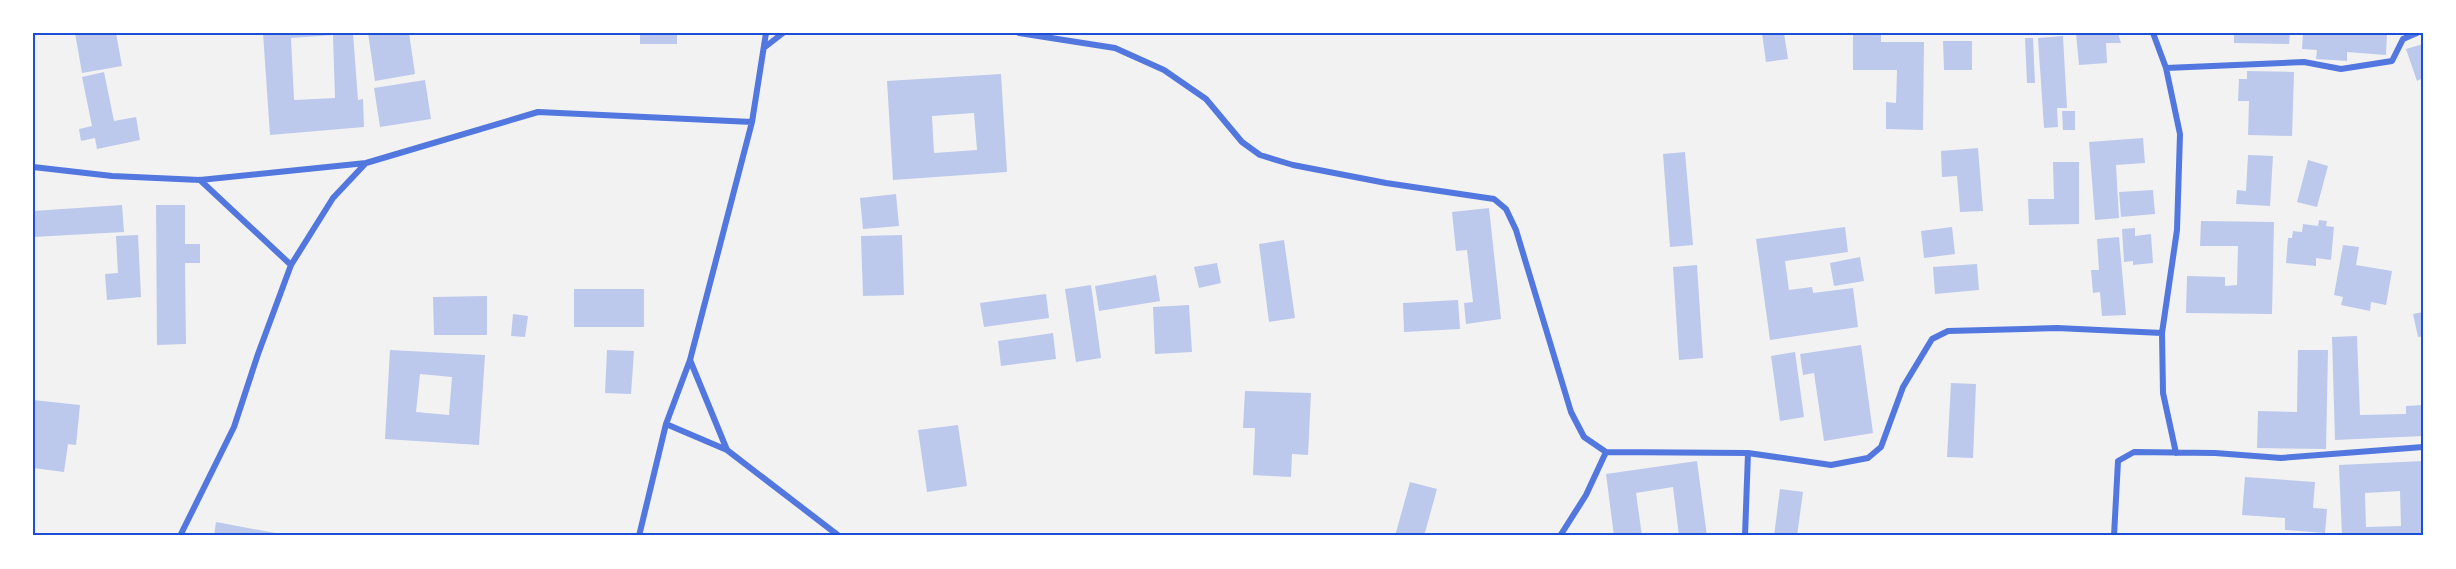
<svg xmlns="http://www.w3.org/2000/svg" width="2456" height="569" viewBox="0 0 2456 569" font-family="'Golos Text',sans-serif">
	<rect width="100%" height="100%" fill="#f2f2f2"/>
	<path fill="#bdc9ec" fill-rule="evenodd" d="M75 33H116L122 66 82 73Z
		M263 33H353L358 100 363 99 364 127 270 135ZM333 35 335 98 294 100 291 38Z
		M368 33H409L415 74 375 81Z
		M640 33H677V44H640Z
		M1762 33H1784L1788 59 1766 62Z
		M1853 33 1881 34V42H1924L1923 130 1886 129V102L1896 103 1897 70H1853Z
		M2076 33H2118L2121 43H2106L2107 63 2079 65Z
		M2234 33H2290L2289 44 2234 43Z
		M2303 33H2387L2386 55 2347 52V61L2316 59 2317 50 2302 49Z
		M2063 36 2067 108H2057L2058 127 2044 128 2038 38Z
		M2025 38H2033L2035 83H2027Z
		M1943 41H1972V70H1944Z
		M2423 44V78L2417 81 2406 49Z
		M2247 71 2294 72 2292 136 2248 135 2249 101H2238L2239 79H2247Z
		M104 72 114 121 136 117 140 140 97 149 95 138 81 141 79 129 92 126 82 77Z
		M1001 74 1007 172 893 180 887 81ZM974 113 977 150 934 153 932 116Z
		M425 80 431 119 380 127 374 88Z
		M2062 111H2075V130H2063Z
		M2143 138 2145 163 2116 165 2119 218 2095 220 2089 142Z
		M1978 148 1983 211 1960 212 1957 176 1942 177 1941 151Z
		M1685 152 1693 245 1670 247 1663 154Z
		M2248 155 2273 156 2270 206 2236 204 2237 190 2246 191Z
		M2308 160 2328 166 2317 207 2297 202Z
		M2053 162H2079V224L2029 225 2028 199H2054Z
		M2153 190 2155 214 2121 217 2119 192Z
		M896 194 899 226 863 229 860 198Z
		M122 205 124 232 33 237V211Z
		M156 205H185V244H200V263H185L186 344 157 345Z
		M1489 208 1501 319 1466 324 1464 303 1473 302 1467 250 1456 251 1452 212Z
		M2319 220 2327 221 2326 226 2334 227 2331 260 2316 258V266L2286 263 2288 238H2292L2293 231 2302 232 2303 224 2318 226Z
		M2201 221 2274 222 2272 314 2186 313 2187 276 2225 277V286L2237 285 2238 246H2200Z
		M1845 227 1848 252 1785 261 1789 290 1812 287 1813 293 1853 288 1858 327 1770 340 1756 239Z
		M1952 227 1955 254 1924 258 1921 231Z
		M2135 228V236L2151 234 2153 263 2133 265V261L2124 262 2122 229Z
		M138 235 141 297 107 300 105 274 118 273 116 236Z
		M902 235 904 295 863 296 861 236Z
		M2119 237 2126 315 2102 316 2100 292 2093 293 2091 270H2099L2097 239Z
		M1284 240 1295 318 1269 322 1259 244Z
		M2343 245 2359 247 2356 265 2392 271 2386 305 2371 302 2370 311 2341 305 2343 297 2334 295Z
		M1860 257 1864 281 1834 286 1830 263Z
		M1217 263 1221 283 1199 288 1194 267Z
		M1977 264 1979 290 1935 294 1933 267Z
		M1697 265 1703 358 1679 360 1673 267Z
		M1156 275 1160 301 1099 311 1095 286Z
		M1091 285 1101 358 1076 362 1065 289Z
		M574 289H644V327H574Z
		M1046 294 1049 318 984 327 980 303Z
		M487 296V335H434L433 297Z
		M1458 300 1460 329 1404 332 1403 303Z
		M1189 305 1192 352 1155 354 1153 307Z
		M2423 312V336L2418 337 2413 314Z
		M513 314 528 316 525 337 511 336Z
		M1053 333 1056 359 1001 366 998 341Z
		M2357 336 2360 415 2406 414V406L2423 405V436L2335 440 2332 337Z
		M1861 345 1873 433 1824 441 1814 373 1803 375 1800 354Z
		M390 350 485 355 479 445 385 439ZM420 374 452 377 449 415 416 412Z
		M607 350 634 351 631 394 605 393Z
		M2298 350H2328L2326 449 2257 448 2258 411 2297 412Z
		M1795 352 1804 417 1780 421 1771 356Z
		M1951 383 1976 384 1973 458 1947 457Z
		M1245 391 1311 393 1308 455 1292 454 1291 477 1253 475 1255 428H1243Z
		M33 400 80 405 76 445 68 444 64 472 33 468Z
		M958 425 967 486 927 492 918 430Z
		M1697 461 1707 536H1679L1673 487 1636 493 1642 536H1614L1606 474Z
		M2423 461V536H2342L2339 465ZM2400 491 2401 526 2366 527 2365 493Z
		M2245 477 2315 482 2313 508 2327 509 2325 533 2285 530V518L2242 515Z
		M1410 482 1437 489 1424 536H1395Z
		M1780 489 1803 492 1797 536H1774Z
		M216 522 286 535V536H214Z"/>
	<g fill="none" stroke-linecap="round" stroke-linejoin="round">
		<path stroke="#5277de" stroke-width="6" d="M1019 33 1115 48 1164 70 1206 99 1242 142 1260 155 1293 165 1386 183 1494 199 1506 209 1516 230 1571 412 1584 437 1606 452 1748 453 1831 465 1868 458 1881 447 1903 387 1932 339 1948 331 2057 328 2162 333
			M2153 33 2166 68 2180 134 2177 230 2162 333 2163 393 2176 453
			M765 47 783 33
			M2166 68 2304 62 2341 69 2392 61 2403 39 2417 33
			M33 167 112 176 200 180 366 163 538 112 752 122
			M200 180 291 265
			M690 360 727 450
			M666 424 727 450 839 536
			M180 536 234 427 258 354 291 265 333 198 365 164
			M639 536 666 424 690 360 752 122 766 33
			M1560 536 1586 495 1606 452
			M1745 536 1748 453
			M2114 536 2118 461 2134 452 2215 453 2281 458 2423 447"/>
	</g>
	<rect width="2456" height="569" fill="none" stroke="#ffffff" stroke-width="69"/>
	<rect x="34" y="34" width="2388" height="500" fill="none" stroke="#1d4ed8" stroke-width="2"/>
</svg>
